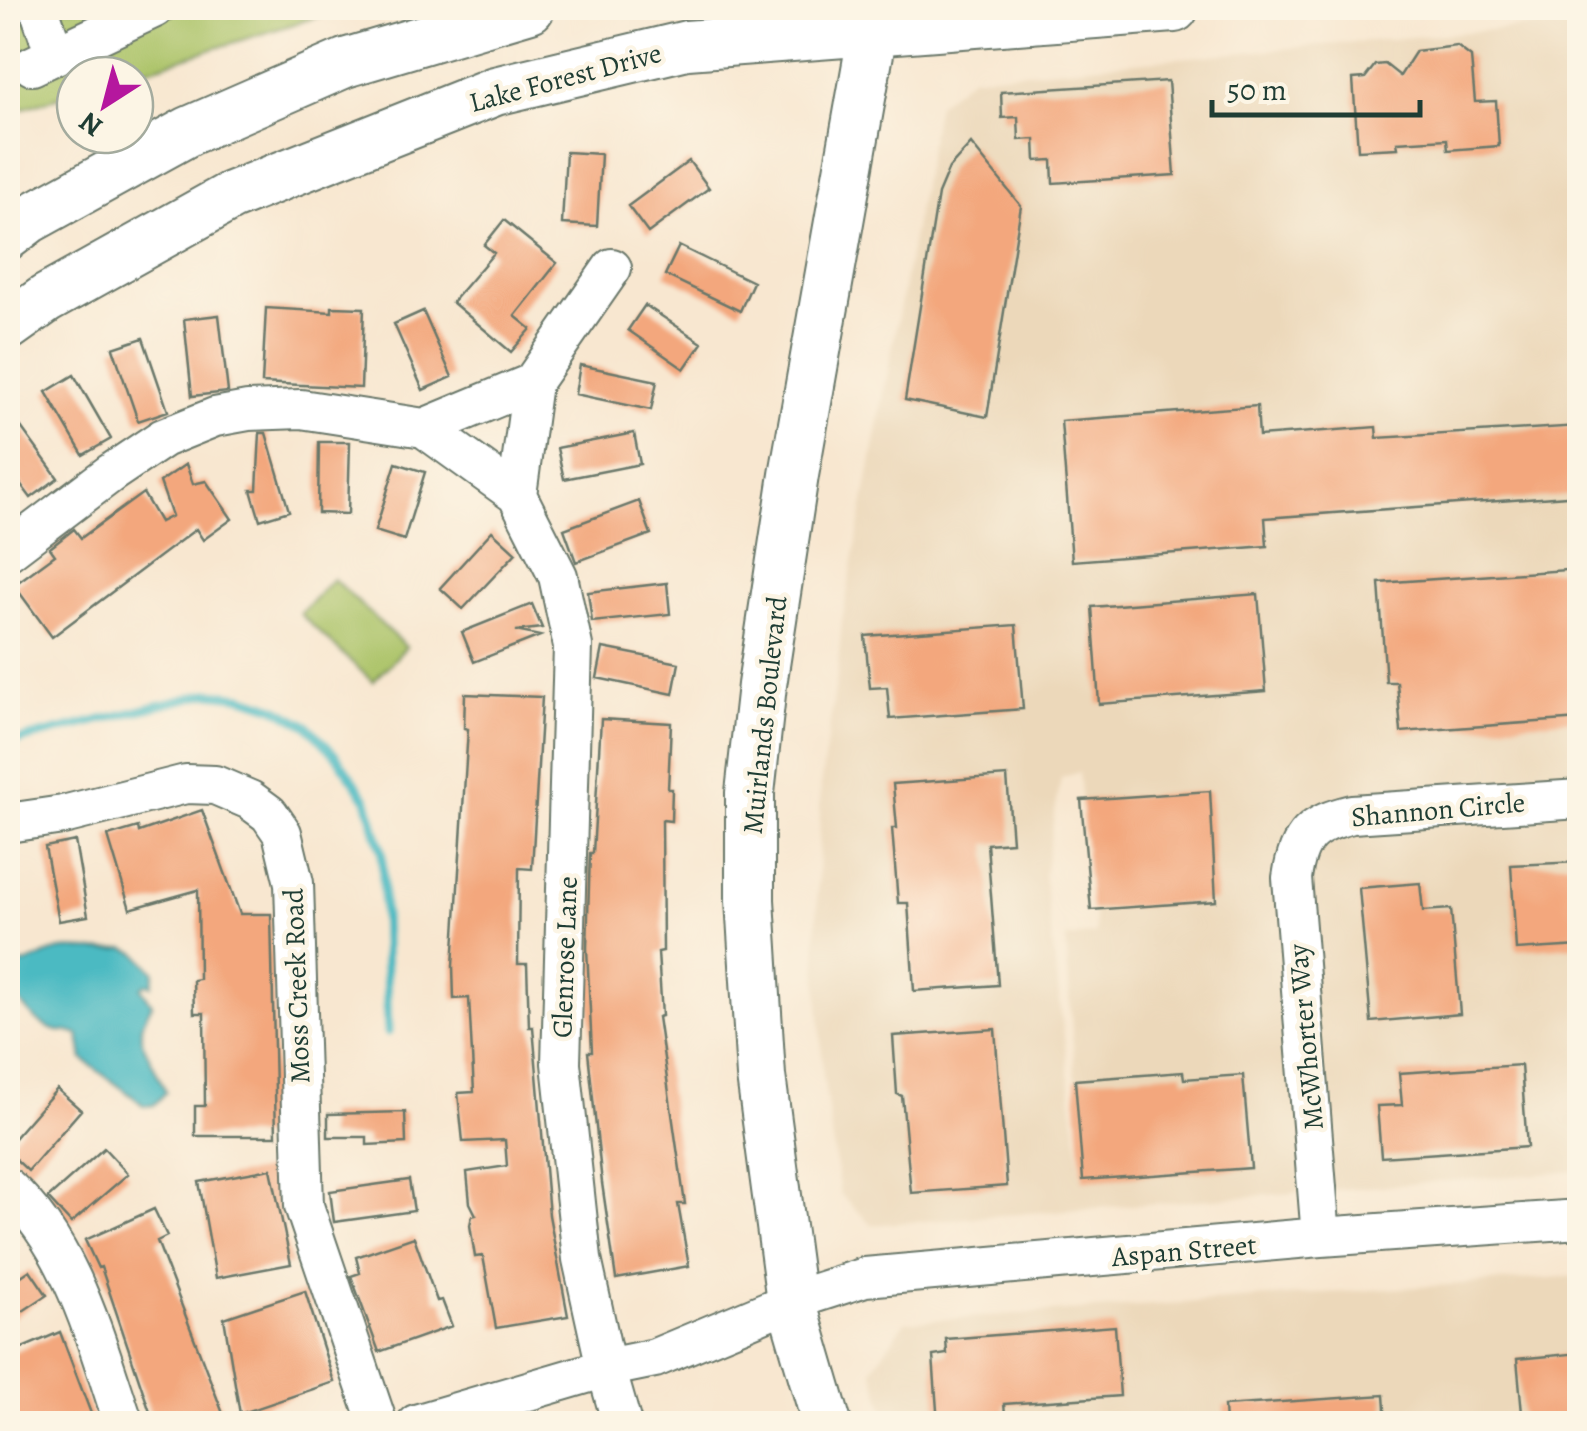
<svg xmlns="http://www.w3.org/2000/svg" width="1587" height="1431" viewBox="0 0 1587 1431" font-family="Alegreya,serif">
	<rect width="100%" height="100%" fill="#fcf5e5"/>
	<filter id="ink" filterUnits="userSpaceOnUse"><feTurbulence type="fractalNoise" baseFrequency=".01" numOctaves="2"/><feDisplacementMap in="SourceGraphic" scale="20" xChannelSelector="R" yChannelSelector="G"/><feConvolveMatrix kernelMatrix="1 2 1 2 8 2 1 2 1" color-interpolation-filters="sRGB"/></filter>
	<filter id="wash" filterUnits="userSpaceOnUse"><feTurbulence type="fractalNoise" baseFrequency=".0048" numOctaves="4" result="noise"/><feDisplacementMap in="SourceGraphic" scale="40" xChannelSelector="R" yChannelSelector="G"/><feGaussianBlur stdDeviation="2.25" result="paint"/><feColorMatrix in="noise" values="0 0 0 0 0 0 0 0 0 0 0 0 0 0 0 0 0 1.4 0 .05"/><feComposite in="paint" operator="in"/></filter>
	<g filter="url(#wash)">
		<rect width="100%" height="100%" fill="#f8e7d0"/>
		<path fill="#ecd8ba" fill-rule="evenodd" d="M1579 22V1171L872 1225 840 1194 823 1074 816 947 821 780 837 678 842 622 937 104 971 77ZM1079 772 1096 934 1066 938 1082 1181 1044 875 1061 778Z
			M1579 1276V1423H889L872 1369 905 1322Z"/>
		<path fill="#abc368" stroke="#65804e" stroke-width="2.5" d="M8 8H345L129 75H75V92L8 113Z
			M333 579 406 647 373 682 300 614Z"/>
		<path fill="#4bbac2" stroke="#357c7b" stroke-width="2.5" d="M125 948 137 953 155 972 152 985 145 984 141 988 152 1004 141 1026V1039L166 1092 154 1105 144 1106C124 1088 103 1076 83 1059L79 1036C69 1029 65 1033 54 1030 34 1024 23 1003 8 990V961C27 969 35 958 53 952 74 945 101 955 125 948Z"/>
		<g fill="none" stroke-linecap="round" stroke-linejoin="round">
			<path stroke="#4bbac2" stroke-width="9" d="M8 743 209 693 243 697 276 708 308 726 337 757 367 800 382 852 388 1032"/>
		</g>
		<g id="blocks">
			<path fill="#f3a77d" d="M1457 46 1471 57 1475 102 1496 101 1499 146 1448 150 1447 139 1397 142 1398 148 1358 150 1353 79 1365 78 1375 65 1385 64 1400 76 1416 51Z
				M1168 81 1175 175 1053 183 1052 160 1036 161 1035 139 1019 140 1018 117 1002 118 1001 92Z
				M971 144 1021 206 987 417 905 400 938 194 949 168Z
				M566 152 601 154 597 226 562 224Z
				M689 161 709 188 648 233 628 206Z
				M504 220 557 263 515 316 531 329 511 352 452 302 494 253 484 245Z
				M679 246 753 282 740 311 665 275Z
				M645 305 702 343 684 369 628 330Z
				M332 307 364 308 361 388 262 383 266 308 332 312Z
				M423 311 452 377 423 390 394 324Z
				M219 315 228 392 192 396 184 319Z
				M143 338 168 411 138 421 113 348Z
				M580 365 657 381 651 410 575 394Z
				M74 375 111 439 83 455 46 392Z
				M1257 406 1259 436 1376 427 1377 438 1580 426V495L1265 518 1267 546 1072 561 1061 421Z
				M8 409 58 478 31 498 8 467Z
				M260 433H266L289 511 260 520 251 490H257Z
				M634 433 640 464 564 479 557 448Z
				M319 442H350L348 514 318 513Z
				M396 463 425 472 404 540 375 531Z
				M186 464 193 484 206 481 232 519 203 540 196 529 52 637 14 585 55 555 50 548 74 529 81 538 143 493 160 522 172 516 160 482Z
				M639 501 651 534 576 562 564 529Z
				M492 531 516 553 463 609 440 588Z
				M1580 569V719L1401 732 1397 682H1386L1379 583Z
				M667 583 670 614 592 622 588 592Z
				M1258 594 1266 691 1099 704 1092 607Z
				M532 604 542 628 516 631 540 636 474 662 462 632Z
				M1016 625 1023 709 890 719 887 687 870 688 865 636Z
				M603 648 679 663 673 694 597 678Z
				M465 694 542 697 532 869 519 868 518 964H527L529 1027H533L549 1215 568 1316 496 1328 483 1256 475 1257 470 1225 472 1216 476 1215 470 1203 467 1172 507 1166 505 1140 463 1142 458 1093 474 1092 469 998 454 999 453 966 468 729 464 728Z
				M601 719 671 723 668 789H672L671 821 662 820 663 951 658 952 662 1016 658 1017 685 1204H678L689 1266 616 1279 602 1183 588 1052H592L587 948 590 853H593Z
				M1007 776 1012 842 987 844 998 985 914 991 908 903H898L892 828H897L893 784Z
				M1210 791 1216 901 1091 910 1081 800Z
				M202 810 240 914H271L276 1136H195V1106H205L204 1013H194L193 980 199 979 198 890 130 909 108 836 138 827 139 832Z
				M75 841 88 916 59 921 45 847Z
				M1580 862V946L1516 950 1511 865Z
				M1420 883 1423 911 1451 909 1460 1014 1371 1022 1359 888Z
				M995 1029 1007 1186 911 1193 902 1096 897 1094 893 1036Z
				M1521 1065 1527 1147 1381 1157 1377 1106 1402 1105 1399 1073Z
				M1183 1072 1184 1079 1243 1075 1251 1168 1083 1180 1075 1080Z
				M57 1089 81 1110 28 1171 8 1152V1145Z
				M405 1112 406 1143 367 1145V1137H328V1114Z
				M104 1148 128 1174 71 1223 48 1198Z
				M271 1169 291 1264 216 1278 199 1182Z
				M409 1180 414 1211 334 1222 330 1191Z
				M154 1209 167 1236 157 1241 227 1424H154L101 1267 98 1268 85 1240Z
				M414 1237 437 1301 442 1300 452 1326 379 1352 351 1276 360 1273 356 1257Z
				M30 1270 47 1295 8 1321V1285Z
				M305 1291 334 1382 240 1414 224 1318Z
				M1115 1326 1120 1396 1004 1404 1006 1424H938L933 1356 947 1354 946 1339Z
				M60 1332 95 1424H15L8 1403V1354Z
				M1580 1353V1424H1523L1517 1359Z
				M1384 1395 1386 1424H1225L1224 1406Z"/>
		</g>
	</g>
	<g filter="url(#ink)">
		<use href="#blocks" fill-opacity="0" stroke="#6b786b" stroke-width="2.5"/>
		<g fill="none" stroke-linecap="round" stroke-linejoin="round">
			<defs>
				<path id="minor" d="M39 8 55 55
					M32 66 155 8
					M532 383 612 268
					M517 495 558 576 573 646 561 1063 582 1259 606 1368 622 1424
					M8 551 111 473 163 438 215 417 248 411 301 409 424 428 517 495 532 383 424 428
					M8 823 63 815 186 784 215 785 250 800 269 814 282 833 294 883 304 1206 378 1424
					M8 1188C73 1247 96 1343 124 1424
					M1321 1237 1292 878C1298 835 1312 824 1352 814L1580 799
					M416 1424 606 1368 655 1358 791 1301 865 1277 1321 1237 1580 1219"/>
				<path id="major" d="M8 235 29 219 189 131 345 63 530 8
					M8 326 46 299 231 196 495 91 687 45 1174 8
					M827 1424 791 1301 761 1076 750 900V793L762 685 794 475 877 8"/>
			</defs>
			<use href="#minor" stroke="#6b786b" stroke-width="42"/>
			<use href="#major" stroke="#6b786b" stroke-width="52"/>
			<use href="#minor" stroke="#fff" stroke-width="38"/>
			<use href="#major" stroke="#fff" stroke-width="48"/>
		</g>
	</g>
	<g text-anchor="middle" stroke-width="9" stroke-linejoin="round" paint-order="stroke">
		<g font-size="28" fill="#1f3d34" stroke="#fcf5e5">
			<text transform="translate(565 77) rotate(-15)" y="10">Lake Forest Drive</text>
			<text transform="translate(764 715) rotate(-84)" y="10">Muirlands Boulevard</text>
			<text transform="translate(1438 809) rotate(-5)" y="10">Shannon Circle</text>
			<text transform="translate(564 957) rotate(-88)" y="10">Glenrose Lane</text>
			<text transform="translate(296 986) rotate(-92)" y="10">Moss Creek Road</text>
			<text transform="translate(1305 1037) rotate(-95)" y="10">McWhorter Way</text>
			<text transform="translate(1184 1250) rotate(-5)" y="10">Aspan Street</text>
		</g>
	</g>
	<rect width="1587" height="1431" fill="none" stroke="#fcf5e5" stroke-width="40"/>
	<g transform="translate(105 105) rotate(216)"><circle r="48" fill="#fcf5e5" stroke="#a4ab9e" stroke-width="2.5"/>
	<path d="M0-8L18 38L0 25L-18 38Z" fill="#b5179e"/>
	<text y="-15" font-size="28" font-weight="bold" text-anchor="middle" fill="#1f3d34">N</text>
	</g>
	<path d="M1212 100v15h208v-15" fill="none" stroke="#1f3d34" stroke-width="5"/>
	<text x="1227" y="100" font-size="30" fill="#1f3d34" stroke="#fcf5e5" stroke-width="8" paint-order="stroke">50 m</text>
</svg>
